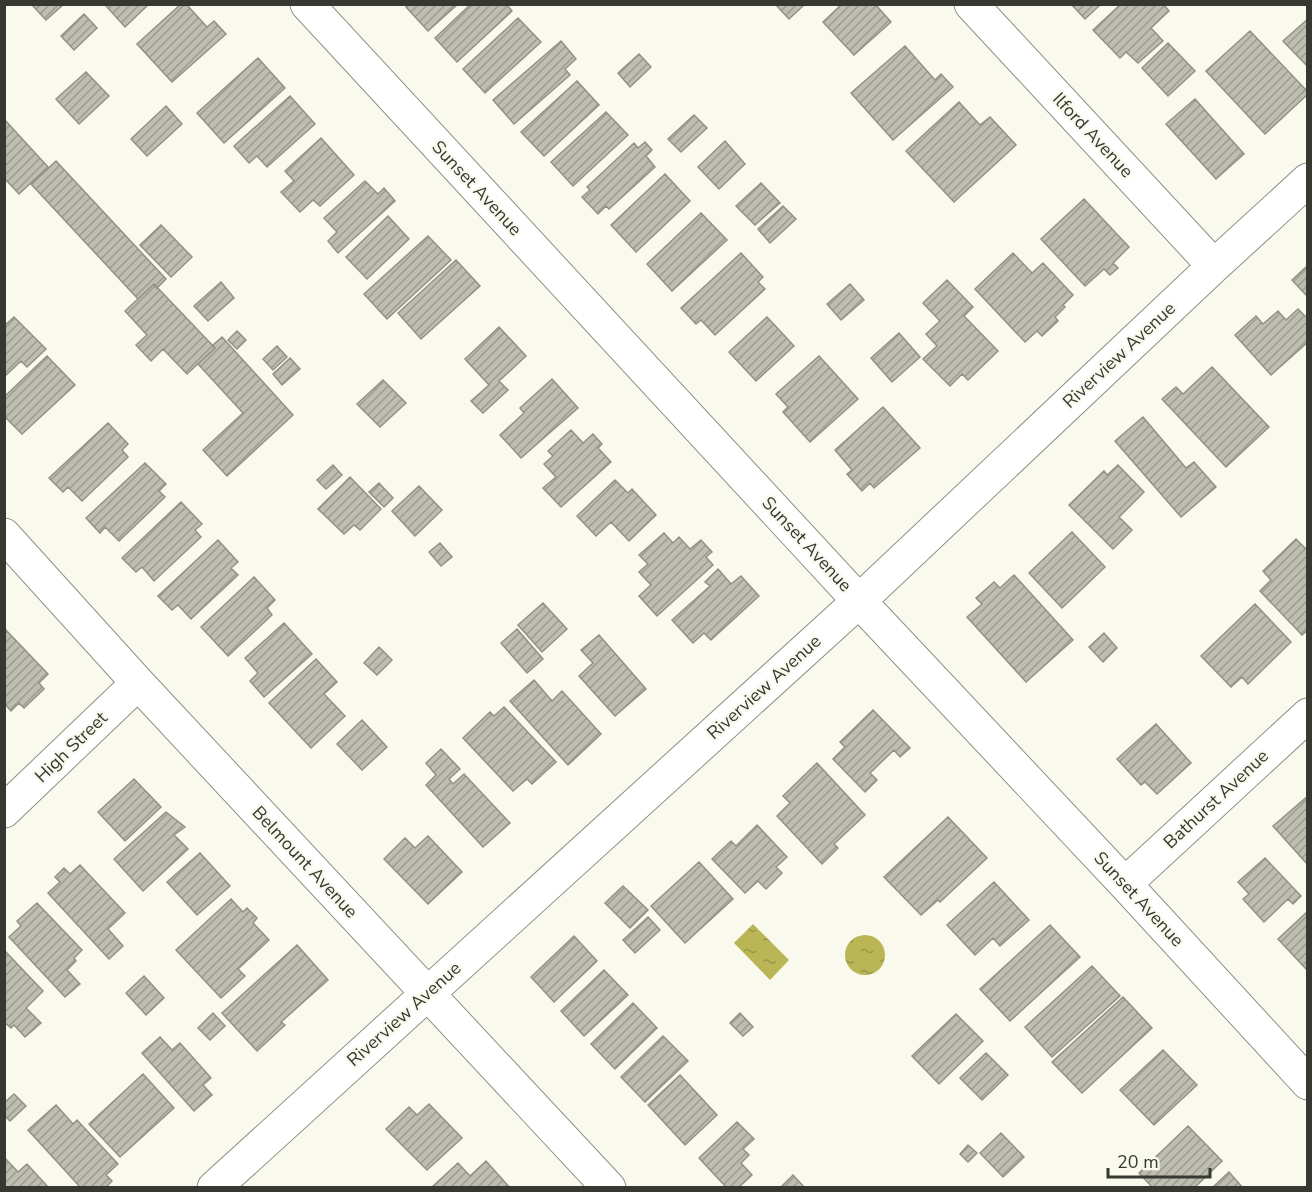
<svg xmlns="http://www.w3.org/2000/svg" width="1312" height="1192" viewBox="0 0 1312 1192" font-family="'Nunito Sans',sans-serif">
	<defs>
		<pattern id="water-ripples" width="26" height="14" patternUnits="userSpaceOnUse" patternTransform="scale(1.5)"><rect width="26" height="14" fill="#bab655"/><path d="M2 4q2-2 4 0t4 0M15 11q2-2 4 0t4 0" fill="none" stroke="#989547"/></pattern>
		<pattern id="building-hatch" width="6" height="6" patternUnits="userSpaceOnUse" patternTransform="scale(1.5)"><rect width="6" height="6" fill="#bdbdb1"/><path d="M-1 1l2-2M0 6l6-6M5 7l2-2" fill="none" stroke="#9b9b91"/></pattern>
	</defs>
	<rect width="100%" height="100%" fill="#f9f9ed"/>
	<path fill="url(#water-ripples)" d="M753 924 789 960 770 980 734 943Z
		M845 955a20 20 0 1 1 40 0a20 20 0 1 1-40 0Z"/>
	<path fill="url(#building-hatch)" stroke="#919186" stroke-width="1.5" d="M35 4H64L46 20 33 6Z
		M107 4H149L125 27 106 6Z
		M181 4H186L207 27 214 21 226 34 172 82 137 44Z
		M409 4H458L428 31 406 7Z
		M471 4H506L512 11 457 62 435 38Z
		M775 4H805L789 19Z
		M842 4H875L891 22 854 55 823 22Z
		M1071 4H1101L1085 19Z
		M1121 4H1163L1169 11 1151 28 1163 41 1138 63 1126 52 1120 58 1093 30Z
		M84 14 97 28 74 50 61 36Z
		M518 18 541 42 485 93 463 69Z
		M1308 19V67L1283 41Z
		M1250 31 1308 92V94L1265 134 1206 71Z
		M561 41 576 59 565 69 570 75 514 124 493 100Z
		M1168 43 1195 71 1168 96 1142 68Z
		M905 46 935 80 941 74 953 87 893 140 851 93Z
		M639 54 651 67 630 87 618 73Z
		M258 58 285 88 224 143 197 113Z
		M86 72 109 96 79 124 56 99Z
		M577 81 599 105 544 156 521 132Z
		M290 96 315 124 267 167 257 156 249 163 234 146Z
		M1195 99 1244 154 1216 179 1166 124Z
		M959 102 980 125 990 117 1016 145 954 202 906 151Z
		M166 106 182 124 147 156 131 139Z
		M606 112 628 135 573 186 551 162Z
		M694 115 707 128 681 152 668 139Z
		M4 119 48 167 19 194 4 178Z
		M321 138 354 175 320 206 313 200 300 212 281 192 294 181 285 171Z
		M725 141 745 164 719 189 698 167Z
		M645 142 652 150 646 156 655 167 609 209 606 206 598 214 582 197 590 190 587 187 634 143 638 148Z
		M56 161 166 279 157 288 154 284 138 299 31 184Z
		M665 174 690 201 636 252 611 225Z
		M365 181 378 194 384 188 395 201 338 253 328 241 337 232 324 218Z
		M761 183 780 203 755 225 736 206Z
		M1084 199 1129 247 1113 263 1118 268 1110 275 1104 269 1085 286 1041 239Z
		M783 206 796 219 770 243 758 229Z
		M701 213 727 240 672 291 647 264Z
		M388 216 409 239 367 279 346 257Z
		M161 225 192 257 171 277 140 245Z
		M428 236 451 260 387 319 364 294Z
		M741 253 763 277 758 282 765 289 715 335 701 320 696 324 681 308Z
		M1013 253 1032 273 1043 263 1073 295 1063 305 1065 307 1055 317 1058 321 1042 336 1037 331 1025 342 975 289Z
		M456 260 480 286 421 339 398 313Z
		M1307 266 1308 267V297L1292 280Z
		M947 280 973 307 964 316 998 351 968 380 962 374 950 386 923 359 937 346 926 334 940 321 923 303Z
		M221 282 234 298 208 321 194 306Z
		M154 284 215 348 187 374 163 349 151 361 136 345 147 335 125 311Z
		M850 284 864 300 841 320 827 304Z
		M1298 309 1308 319V342L1271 375 1235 335 1256 316 1263 324 1278 311 1286 320Z
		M14 317 46 349 27 367 21 361 4 377V326Z
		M767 317 794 346 756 381 729 352Z
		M499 327 526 356 499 381 508 390 483 413 471 401 489 385 465 359Z
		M237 331 246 340 237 349 228 340Z
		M899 333 920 357 892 382 871 358Z
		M222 337 293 415 227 476 203 450 243 413 198 364 215 348 212 346Z
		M277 346 287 357 273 370 263 359Z
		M47 356 75 385 22 434 4 416V397Z
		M819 356 858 399 810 442 783 412 788 407 776 394Z
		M290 358 300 369 282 385 273 374Z
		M1212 367 1269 427 1226 467 1162 399 1176 387 1183 394Z
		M552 379 578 408 521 458 500 435 524 413 520 408Z
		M383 380 406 403 380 427 357 404Z
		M883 407 920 448 874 488 870 483 862 491 847 474 852 470 835 450Z
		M1143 417 1186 468 1194 462 1216 487 1181 517 1115 441Z
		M108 423 128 444 122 450 128 457 82 501 68 487 63 492 49 478Z
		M571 430 583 443 593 434 602 444 598 448 611 462 561 507 543 488 556 477 544 464 553 456 548 451Z
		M145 463 166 484 159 491 165 497 119 541 105 527 100 533 86 518Z
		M333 465 342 475 326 489 317 480Z
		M1118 465 1144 492 1119 517 1132 530 1113 549 1069 505 1104 471 1107 475Z
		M350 477 381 509 360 530 354 525 344 534 318 509Z
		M615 480 628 493 632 489 656 515 629 541 611 522 596 536 577 516Z
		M379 483 393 498 384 507 369 492Z
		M419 486 442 510 415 536 392 511Z
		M181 502 202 524 195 530 201 537 154 581 142 567 136 572 122 558Z
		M1072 532 1105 567 1062 608 1029 573Z
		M664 533 673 543 679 537 690 549 701 540 712 552 706 557 713 565 657 616 639 596 651 585 639 572 648 564 639 555Z
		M1296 539 1308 551V630L1302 635 1260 591 1271 580 1263 571Z
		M218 540 238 562 231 568 238 575 191 619 178 605 172 610 158 596Z
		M440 543 452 557 441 566 429 552Z
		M718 569 731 584 741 576 759 596 711 640 704 633 693 643 672 620 710 586 705 582Z
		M1014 575 1073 640 1026 682 967 617 982 604 976 598 994 582 1000 588Z
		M254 577 275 600 267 608 272 615 228 656 201 627Z
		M543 603 567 629 542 652 518 625Z
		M1255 604 1291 642 1248 684 1242 677 1231 687 1201 656Z
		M284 623 312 654 264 697 250 681 258 673 245 658Z
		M4 628 48 674 39 683 44 689 24 708 19 703 11 711 4 703Z
		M517 629 543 659 527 673 501 643Z
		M1104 633 1117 648 1103 662 1089 647Z
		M599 635 646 689 615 716 579 676 593 663 581 650Z
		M379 647 392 660 377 675 364 663Z
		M316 659 337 682 324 694 345 716 311 748 269 703Z
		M534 680 552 701 562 691 601 734 568 765 510 701Z
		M504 707 556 762 532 784 527 779 513 791 463 738 490 712 494 716Z
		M873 710 910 748 900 757 894 750 870 773 877 780 865 792 833 759 845 747 840 742Z
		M362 720 387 747 362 770 337 744Z
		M1156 724 1191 763 1157 794 1145 782 1141 785 1117 759Z
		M441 749 460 769 449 779 453 784 464 774 510 823 483 847 426 785 436 775 426 763Z
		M817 763 865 815 834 844 838 848 822 864 777 816 790 803 783 796Z
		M134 779 161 807 125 841 98 812Z
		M1308 796V865L1273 826Z
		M166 812 185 827 174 835 188 849 143 891 114 859Z
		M948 817 987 858 940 902 938 900 921 915 884 877Z
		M757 825 787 857 776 867 782 873 766 889 758 881 745 893 712 859 731 841 736 846Z
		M428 836 462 872 428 904 384 859 405 838 415 848Z
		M200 853 230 886 197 915 167 882Z
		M1265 858 1301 896 1293 904 1288 899 1264 922 1243 899 1249 894 1238 882Z
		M699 862 733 899 685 943 651 906Z
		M80 865 125 913 108 929 123 946 109 959 48 893 60 882 55 877 64 868 70 874Z
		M994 882 1029 920 1000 946 993 938 975 955 947 925Z
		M623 886 648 910 630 928 605 903Z
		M231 899 243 912 247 908 257 918 253 923 269 940 238 969 245 976 221 998 176 950Z
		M37 903 82 950 74 958 76 961 67 970 80 984 65 997 9 937 21 926 17 921Z
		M1308 911V971L1278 939Z
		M648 917 660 930 635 953 623 940Z
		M1050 925 1080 957 1010 1021 980 989Z
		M574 936 597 961 554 1002 531 977Z
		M297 945 328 980 281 1022 285 1025 257 1051 222 1013Z
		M4 950 43 991 26 1008 41 1023 25 1037 14 1025 11 1028 4 1022Z
		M1092 966 1120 996 1052 1057 1025 1027Z
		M604 970 628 995 584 1036 561 1011Z
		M144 976 164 998 146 1015 126 993Z
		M1123 997 1152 1028 1082 1093 1052 1062Z
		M633 1003 657 1028 615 1069 591 1044Z
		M213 1013 225 1026 210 1040 198 1028Z
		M740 1013 753 1027 743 1036 730 1023Z
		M956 1014 983 1041 939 1084 912 1056Z
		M663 1036 688 1061 645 1102 621 1077Z
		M160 1037 172 1050 180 1043 211 1078 203 1085 212 1095 194 1111 142 1053Z
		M1163 1050 1197 1085 1154 1125 1120 1090Z
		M986 1053 1008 1075 982 1100 960 1078Z
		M143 1074 174 1108 120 1157 89 1124Z
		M680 1075 717 1115 685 1145 648 1105Z
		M14 1094 26 1106 10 1121 4 1115V1103Z
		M429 1104 462 1138 427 1170 386 1129 409 1107 417 1115Z
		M56 1105 73 1124 77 1120 118 1164 106 1175 112 1181 105 1188H81L28 1130Z
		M737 1122 754 1139 743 1149 749 1155 741 1163 752 1175 738 1188H727L699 1158Z
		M1188 1126 1222 1161 1194 1188H1153L1139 1173Z
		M1001 1133 1024 1157 1003 1177 980 1153Z
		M968 1145 977 1153 968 1162 960 1154Z
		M4 1157 18 1172 27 1164 49 1188H4Z
		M486 1161 510 1188H431L458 1163 470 1176Z
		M1229 1172 1243 1188H1212Z
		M793 1175 805 1188H780Z"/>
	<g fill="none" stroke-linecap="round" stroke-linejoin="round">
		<defs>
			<path id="street" d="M307 4 859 601 1125 884 1308 1083
				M971 4 1214 266
				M4 535 138 683 609 1188
				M4 811 138 683
				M1125 884 1308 715
				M214 1188 859 601 1214 266 1308 180"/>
		</defs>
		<use href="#street" stroke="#909085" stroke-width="35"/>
		<use href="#street" stroke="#fff" stroke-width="33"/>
	</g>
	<g text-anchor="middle" stroke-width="4.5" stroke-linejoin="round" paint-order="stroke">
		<g font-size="18" fill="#383833" stroke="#f9f9ed">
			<text transform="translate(1093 135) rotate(47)" y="6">Ilford Avenue</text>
			<text transform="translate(477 188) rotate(47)" y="6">Sunset Avenue</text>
			<text transform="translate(1119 355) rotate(-43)" y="6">Riverview Avenue</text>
			<text transform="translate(807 544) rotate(47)" y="6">Sunset Avenue</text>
			<text transform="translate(764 687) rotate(-42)" y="6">Riverview Avenue</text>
			<text transform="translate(71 747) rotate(-44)" y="6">High Street</text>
			<text transform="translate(1216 799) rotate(-43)" y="6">Bathurst Avenue</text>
			<text transform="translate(305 862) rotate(47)" y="6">Belmount Avenue</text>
			<text transform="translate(1139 899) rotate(47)" y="6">Sunset Avenue</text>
			<text transform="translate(404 1014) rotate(-42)" y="6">Riverview Avenue</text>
		</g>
	</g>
	<rect width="1312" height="1192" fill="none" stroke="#383833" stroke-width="12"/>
	<path d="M1108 1168v9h102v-9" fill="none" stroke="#383833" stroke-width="3"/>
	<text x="1117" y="1168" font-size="18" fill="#383833" stroke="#f9f9ed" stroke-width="4.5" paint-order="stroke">20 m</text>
</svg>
